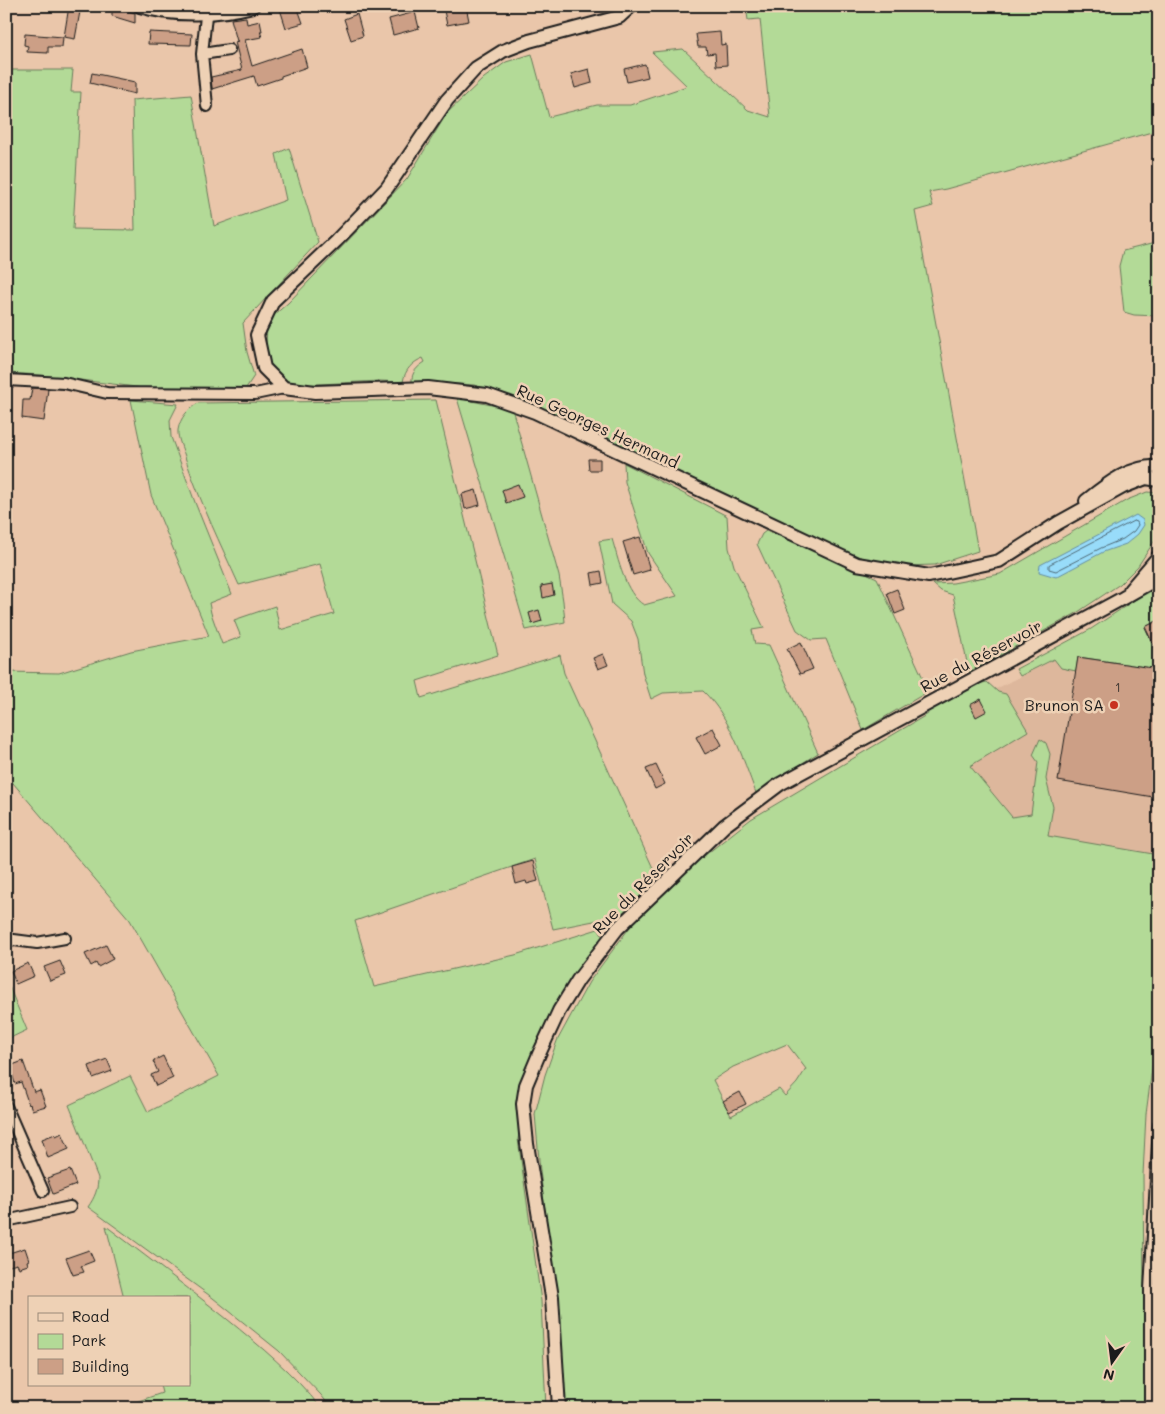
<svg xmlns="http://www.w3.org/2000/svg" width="1165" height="1414" viewBox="0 0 1165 1414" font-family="Mali,sans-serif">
	<rect width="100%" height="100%" fill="#eac6aa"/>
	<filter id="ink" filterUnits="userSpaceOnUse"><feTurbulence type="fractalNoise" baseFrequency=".02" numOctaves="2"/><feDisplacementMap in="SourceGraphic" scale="10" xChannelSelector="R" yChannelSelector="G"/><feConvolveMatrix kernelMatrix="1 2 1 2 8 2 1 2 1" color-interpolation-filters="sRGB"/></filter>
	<g filter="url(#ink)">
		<path fill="#ddb79c" d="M1159 608V874L1043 856 933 720Z"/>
		<path fill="#b3da97" stroke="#687b5a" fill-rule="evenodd" d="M746 6H1154L1159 34V130L946 189 929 192 933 206 915 211 978 551 935 565 903 566 867 562 841 552 525 403 474 385 444 383 412 382C411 373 417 367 425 362L423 358C413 362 405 369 403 382L380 381 298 385 285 381 276 372 268 360 266 346 267 326 273 316 288 303 407 179 447 113 484 78 506 62 532 54 549 117 597 105H630L687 86 652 52 683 49 748 110 770 117 760 19 748 20Z
			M6 70H73L71 92H81L73 229 135 230 132 100 191 95 214 226 286 200 276 154 289 148 318 242 243 323 247 352 254 376 246 388 152 389 41 375 6 373Z
			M1159 242V316L1134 315 1124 312 1119 266 1123 251Z
			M457 398 506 408 513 412 559 576 563 601 565 622 526 630Z
			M131 400 178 404 170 420 171 437 196 505 232 594 209 603 211 613 222 644 241 637 234 620 275 606 280 630 334 614 320 564 239 585C220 543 201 504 186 460 184 451 177 439 178 430 180 418 188 409 198 403L436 400 498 655 417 681 421 698 560 655 564 673 658 879 621 914 609 918 553 929 535 859 355 921 374 987 515 955 598 929 603 937 569 983 526 1104 518 1139 541 1301 546 1408H331L321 1395 279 1351 213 1298 88 1207C95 1197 98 1189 98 1178L69 1105 130 1076 148 1112 219 1076 130 920 13 783 6 785V672L59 673 131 651 209 636 151 495Z
			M624 463 727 516 729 548 734 566 764 628 752 630 755 644 769 645 818 753 756 793C742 757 731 718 703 691L663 693 651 699 643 674 638 639 631 621 612 604 599 541 612 539C618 558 625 594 644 605L677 596 648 553 625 482Z
			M1147 492 1159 493V534L1138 566 1120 584 1075 614 969 672 953 595 941 591 933 584 953 583 1000 574 1127 500Z
			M766 531 815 550 877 578 929 691 863 730 826 639 811 640 797 630 757 544 762 534Z
			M1159 584V620L1145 627 1153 645 1159 642V669L1078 657 1076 671 1061 668 1054 659 1020 676 1016 669 1091 629Z
			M987 682 998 692 1006 694 1028 731 970 766 1012 817 1031 814 1038 762 1033 755 1040 739 1046 743 1050 754 1046 779 1053 807 1048 836 1159 855V1016L1146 1114 1143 1175 1145 1408H563L557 1303 540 1171 535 1114 545 1075 557 1041 589 982 633 923 699 860 751 819 928 714 926 709 973 685ZM787 1044 806 1069 797 1083 785 1096 779 1089 731 1116 713 1080 733 1067Z
			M6 979 27 1030 6 1040Z
			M106 1226C147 1257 187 1287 227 1319 260 1346 294 1374 321 1408H118L162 1393 160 1385H189V1298H124Z
			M1159 1230V1408H1157Z"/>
		<path fill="#98dcfa" stroke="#668fa1" d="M1136 515 1143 520 1144 525 1138 534 1126 544 1103 552 1056 577 1039 572 1040 565Z"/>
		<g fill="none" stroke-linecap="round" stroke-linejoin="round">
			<path stroke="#4e6975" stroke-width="1" d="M1134 521 1137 522 1138 525 1134 531 1123 539 1101 548 1056 571 1049 569V565Z"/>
		</g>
		<path fill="#cc9f86" stroke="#1c1c1c" d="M69 6H81L75 39 64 37Z
			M112 6 135 13V23L112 16Z
			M297 6 303 23 286 28 280 9Z
			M443 6H466L469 21 447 25Z
			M415 12 419 28 393 35 389 19Z
			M357 14 363 36 351 40 344 19Z
			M246 17 247 24 260 21 262 31H260L262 37 245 40 252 66 302 49 307 67 281 76V78L257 86 254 76 212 89 211 77 242 70 235 42 238 41H237L231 19Z
			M149 32 192 34 191 45 148 44Z
			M720 32 721 45 726 44 727 65 716 66 715 53 707 54 706 47H698L696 34Z
			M25 34 63 37 62 47H48V53L27 52 28 46 24 45Z
			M645 64 648 77 627 82 624 69Z
			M589 69 592 83 575 88 571 74Z
			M92 73 135 82V94L90 83Z
			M32 388 48 389 44 421 22 418 23 400H30Z
			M588 459H600V470H589Z
			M518 484 523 497 506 503 502 490Z
			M476 490 480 505 465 509 462 494Z
			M640 537 650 570 633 575 623 542Z
			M601 571 603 583 593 585 591 573Z
			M552 584 554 595 543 598 541 586Z
			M897 589 905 610 895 614 887 593Z
			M539 610 542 621 532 624 529 613Z
			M1159 620V656L1145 627Z
			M801 642 813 669 800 674 787 649Z
			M603 654 608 665 598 669 593 658Z
			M1078 657 1159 669V798L1058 781Z
			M981 699 987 711 976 717 970 705Z
			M713 728 722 745 705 754 696 737Z
			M656 765 665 784 655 789 646 769Z
			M533 861 538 881 527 884 526 881 516 884 512 867Z
			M106 945 113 959 98 967 96 963 91 966 85 954Z
			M60 961 66 975 50 981 44 967Z
			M28 963 34 976 16 984 11 971Z
			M163 1056 173 1078 156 1086 151 1075 158 1072 153 1061Z
			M107 1059 112 1071 93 1078 89 1066Z
			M23 1061 34 1092 40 1090 46 1106 32 1110 30 1104 29 1105 21 1082 15 1084 10 1066Z
			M740 1092 746 1104 729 1112 723 1101Z
			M62 1133 69 1149 48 1158 42 1139 55 1134 56 1136Z
			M70 1170 76 1185 53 1194 47 1178Z
			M25 1248 29 1260 27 1261 28 1265 19 1268 17 1264 6 1267V1254Z
			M89 1250 94 1261 81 1266 84 1272 73 1275 66 1258Z"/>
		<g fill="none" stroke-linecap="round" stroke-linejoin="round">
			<defs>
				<path id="minor" d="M207 6 202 54 207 106
					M202 54 229 50
					M6 380 64 383 107 393 255 394 284 388
					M6 939 37 943 65 938
					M6 1106 43 1191
					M6 1221 70 1207
					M1150 1408V1290L1159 1125"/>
				<path id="tertiary" d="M140 6C176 17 217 15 253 6
					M631 6 619 17 529 41 503 51 476 68 447 100 387 188 336 241 273 301 257 335 264 368 284 388 315 392 428 388 487 395 535 412 857 564 929 576 999 561 1058 523 1123 487 1146 478 1159 480
					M1086 501C1107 484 1131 465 1159 467
					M1130 590 1159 556
					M559 1408 552 1297 527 1144 523 1104 526 1085 539 1054 559 1011 578 980 617 929 665 883 724 826 780 784 1123 598 1151 582 1159 575"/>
			</defs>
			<use href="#minor" stroke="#1c1c1c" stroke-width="14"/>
			<use href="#tertiary" stroke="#1c1c1c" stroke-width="16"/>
			<use href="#minor" stroke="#eed1b5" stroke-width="10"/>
			<use href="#tertiary" stroke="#eed1b5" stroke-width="12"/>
		</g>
	</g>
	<circle fill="#c8321e" stroke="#eed1b5" stroke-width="2" cx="1114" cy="705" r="5"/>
	<g text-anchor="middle" stroke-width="5" stroke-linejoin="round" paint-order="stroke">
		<g font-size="14" fill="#483d36">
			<text x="1118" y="692">1</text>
		</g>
		<g font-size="16" fill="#1c1c1c" stroke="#eed1b5">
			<text transform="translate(598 426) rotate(25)" y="6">Rue Georges Hermand</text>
			<text transform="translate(981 656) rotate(-28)" y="6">Rue du Réservoir</text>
			<text transform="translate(643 883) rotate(-45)" y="6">Rue du Réservoir</text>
		</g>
		<g font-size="16" fill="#1c1c1c" stroke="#eed1b5" text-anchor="end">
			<text x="1104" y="711">Brunon SA</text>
		</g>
	</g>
	<rect width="1165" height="1414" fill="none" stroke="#eed1b5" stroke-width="25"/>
	<rect x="12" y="12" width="1140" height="1389" fill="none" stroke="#1c1c1c" stroke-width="2" filter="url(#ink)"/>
	<rect x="28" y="1296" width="162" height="90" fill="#eed1b5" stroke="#9a8978"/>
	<rect x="38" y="1313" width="25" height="8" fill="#eed1b5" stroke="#9a8978"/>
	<text x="72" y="1322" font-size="15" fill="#1c1c1c">Road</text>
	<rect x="38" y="1334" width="25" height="15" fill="#b3da97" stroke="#9a8978"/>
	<text x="72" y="1346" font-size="15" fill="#1c1c1c">Park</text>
	<rect x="38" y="1359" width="25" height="15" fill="#cc9f86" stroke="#9a8978"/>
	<text x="72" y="1372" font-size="15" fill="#1c1c1c">Building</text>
	<g transform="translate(1112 1362) rotate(194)" stroke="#eed1b5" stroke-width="4" paint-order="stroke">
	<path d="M0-4L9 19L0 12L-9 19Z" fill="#1c1c1c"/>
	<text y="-8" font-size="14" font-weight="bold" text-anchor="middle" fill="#1c1c1c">N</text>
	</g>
</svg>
